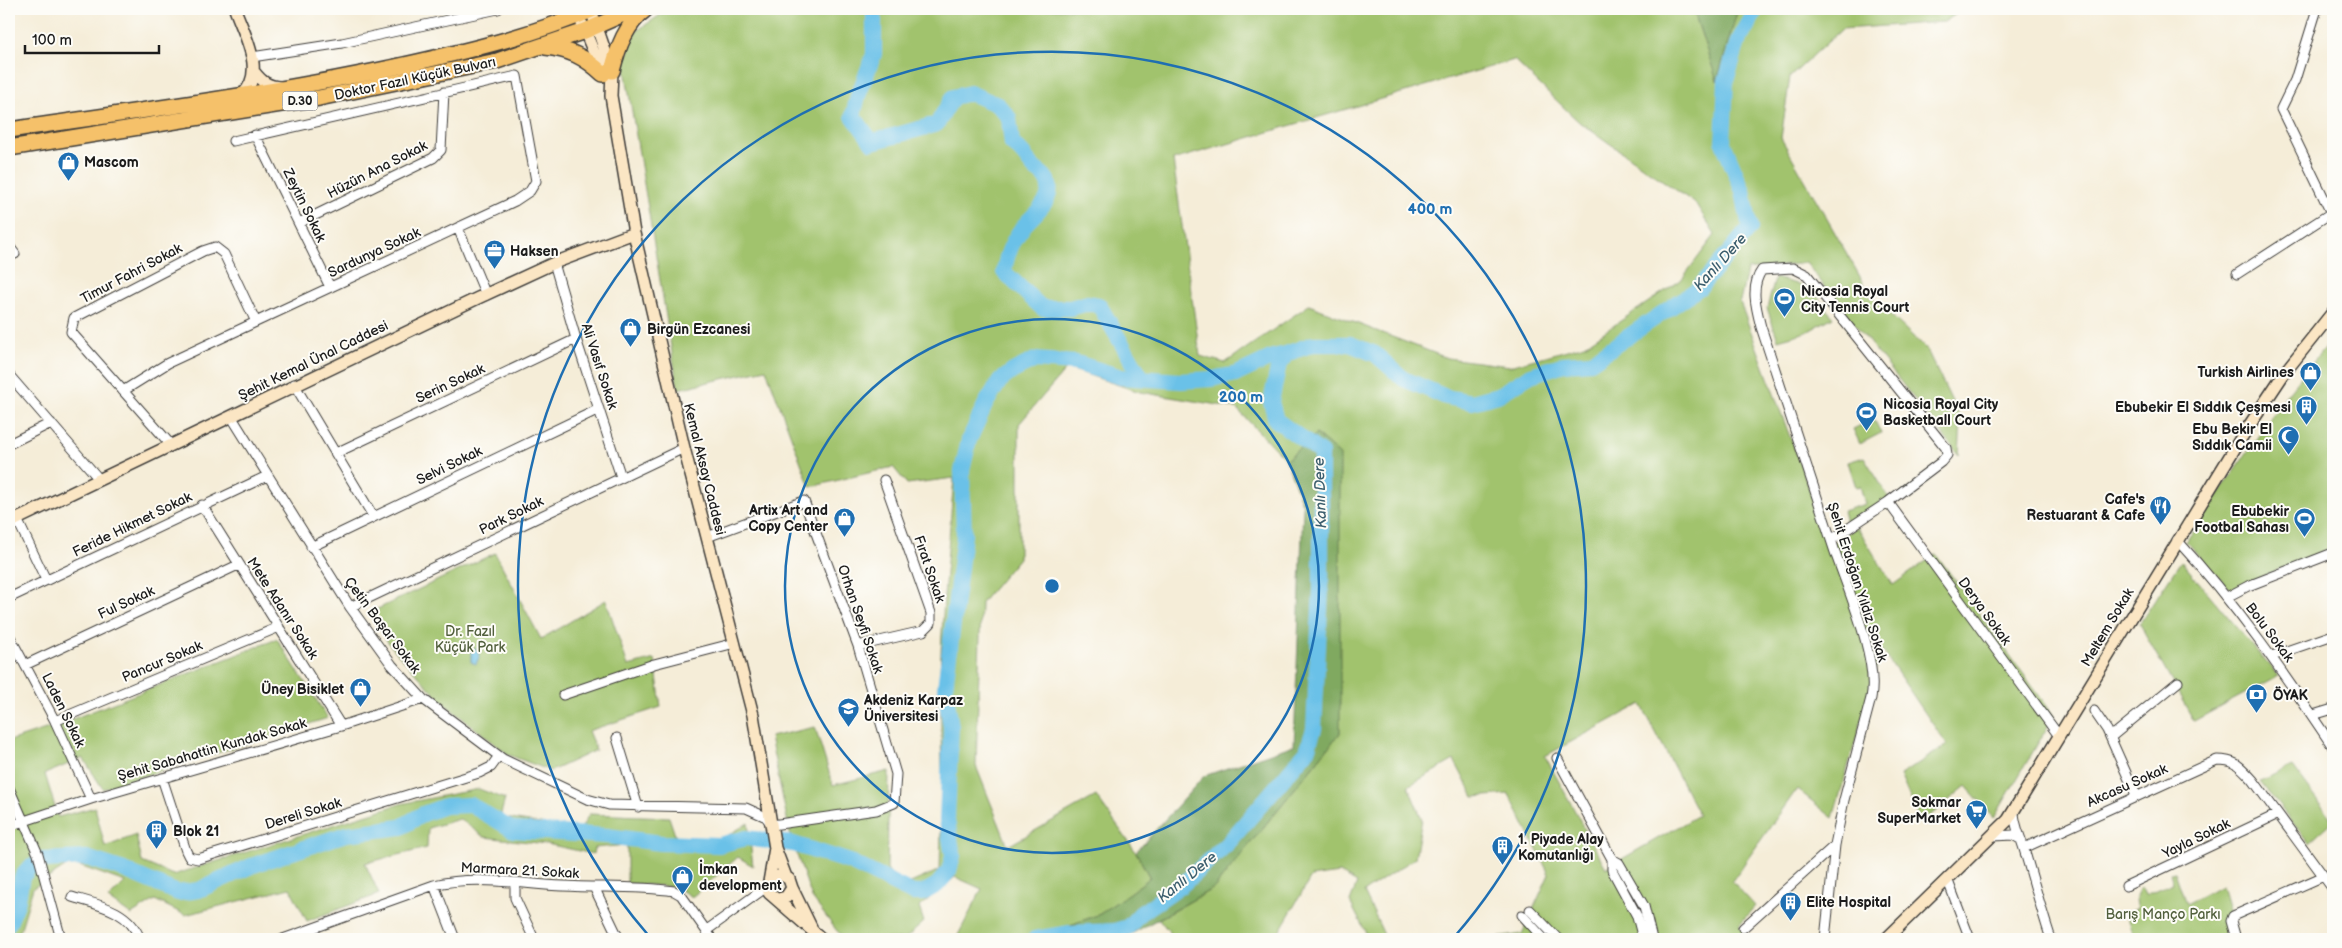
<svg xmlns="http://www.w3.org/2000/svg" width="2342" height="948" viewBox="0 0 2342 948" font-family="'Balsamiq Sans',sans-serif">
	<rect width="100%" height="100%" fill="#fdfcf7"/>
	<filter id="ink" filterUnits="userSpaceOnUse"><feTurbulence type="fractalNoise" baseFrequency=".02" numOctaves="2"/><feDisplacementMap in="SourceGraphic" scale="10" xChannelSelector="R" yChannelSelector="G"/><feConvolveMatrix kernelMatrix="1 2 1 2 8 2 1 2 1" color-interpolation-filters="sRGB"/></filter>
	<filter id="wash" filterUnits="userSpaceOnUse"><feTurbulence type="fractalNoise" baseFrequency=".0096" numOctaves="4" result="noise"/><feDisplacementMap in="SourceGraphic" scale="20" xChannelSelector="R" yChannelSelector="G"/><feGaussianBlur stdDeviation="1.12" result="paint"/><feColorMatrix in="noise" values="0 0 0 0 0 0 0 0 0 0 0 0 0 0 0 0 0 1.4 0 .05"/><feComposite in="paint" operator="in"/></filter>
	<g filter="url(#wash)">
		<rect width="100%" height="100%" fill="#f5edd8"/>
		<path fill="#a1c36d" stroke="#5e7044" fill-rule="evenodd" d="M669 9H1693L1717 80 1737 12 1741 9H1964L1944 22 1842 29 1790 77 1781 138 1871 296 1927 350 1961 420 1959 455 1806 263 1747 270 1740 302 1830 545 1857 527 1893 585 1936 554 2054 716 1994 818 1966 786 1921 823 1900 775 1947 745 1882 650 1833 818 1797 789 1732 881 1755 906 1739 925 1750 939H1489L1522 934 1549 874 1509 794 1474 797 1454 760 1408 786 1422 819 1415 858 1364 892 1386 939H1369L1350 902 1357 883 1340 873 1311 877 1275 939H1175L1159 919 1214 888 1340 733 1316 434 1286 460 1236 408 1140 392 1067 368 1019 424V558L981 603 976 766 1008 846 1096 796 1136 852 1150 878 1100 914 1033 939H956L982 889 955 877 919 907 924 922 905 939H846L837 931 812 898 791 838 770 737 815 727 833 785 889 771 887 870 906 885 940 870 942 781 940 672 944 596 954 478 907 484 893 467 810 487 766 369 678 389 624 63 635 32ZM1514 60 1579 122 1696 204 1715 235 1681 280 1585 345 1510 366 1447 358 1309 305 1225 363 1200 356 1173 160ZM1641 704 1699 815 1606 868 1545 756Z
			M1775 278 1811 288 1833 317 1807 332 1778 340 1767 308Z
			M2333 338V548L2230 589 2186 542 2287 394Z
			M1874 419 1881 433 1860 444 1853 429Z
			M1864 457 1889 498 1847 527 1843 511 1865 504 1860 486 1856 487 1848 462Z
			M495 553 541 639 606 600 628 666 655 659 661 707 588 731 596 750 551 771 509 755 442 702 390 645 369 613Z
			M2181 561 2278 676 2194 721 2139 624Z
			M277 639 328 718 103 789 83 758 45 774 58 817 95 807 105 847 136 835 142 862 173 875 400 804 479 789 505 799 500 817 580 831 589 814 669 817 676 838 722 839 748 823 753 866 738 857 692 897 676 887 627 883V845L594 848 593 854 547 844 484 837 460 819 428 828 427 848 365 863 379 894 307 921 290 888 185 915 155 900 131 915 108 899 125 882 71 863 33 888 19 935 17 939H9V741L52 727Z
			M2293 767 2333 821 2309 843 2260 782Z
			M2175 872 2186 904 2222 886 2238 939H2134L2126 914 2138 908C2135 899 2135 895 2141 887L2145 895 2173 883 2170 873Z"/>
		<path fill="#80a960" stroke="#4e623e" d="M1693 9H1741L1737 12 1717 81Z
			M1316 434 1340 455V733L1214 888 1122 939H1033L1100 914 1150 878 1136 852 1204 776 1294 745 1303 506 1286 460Z"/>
		<path fill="#6bc1e8" stroke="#446e82" d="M475 648 480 655 476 664 471 662V652Z"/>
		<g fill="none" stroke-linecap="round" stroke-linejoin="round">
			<path stroke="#6bc1e8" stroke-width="16" d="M874 9V54L858 96 853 116 872 142 937 124 953 97 970 93 998 105 1009 118 1012 144C1023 151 1026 159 1035 169 1038 171 1041 173 1044 176 1061 196 1034 213 1023 227 1012 241 1006 255 1004 272L1042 308H1070L1088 303 1099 305 1142 378
				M9 923 17 904 22 877 29 868 43 860 87 858 124 870 178 893 199 890 251 866 346 834 401 827 423 814 445 806 471 805 513 830 607 836 661 843 719 845 746 838 793 844 850 862 913 893H923L937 885 949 871 953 856 947 820 951 727 945 688 964 535 962 471 969 440 986 403 1000 381 1013 371 1035 360 1076 363 1121 377 1181 381 1211 379 1237 374 1273 357 1286 354
				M1035 939 1070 933 1115 931 1128 927 1141 913 1182 885 1229 842 1307 751 1314 729 1321 588V453L1276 420 1271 402 1278 368 1286 354 1313 344H1350L1375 354 1404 379 1446 397 1472 402 1498 395 1531 375 1564 364 1591 362 1699 288 1750 228 1743 191 1723 143 1726 81 1738 42 1757 9"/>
		</g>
	</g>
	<g filter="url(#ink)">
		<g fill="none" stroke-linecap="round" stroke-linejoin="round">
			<defs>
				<path id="street" d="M2317 9 2295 80 2281 109 2333 217
					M252 57 342 43 498 9
					M255 135 330 287
					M299 223 433 158 441 150 444 92
					M458 228 486 295
					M9 246 15 254
					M554 263 576 339 621 477
					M2237 274 2331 213
					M9 375 99 479
					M294 384 373 516
					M123 391 168 363 515 201 530 191 536 181 517 76 233 141
					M231 416 350 607 392 665 423 699 503 759 587 799 609 805 746 808 766 817 772 825 876 810 894 803 896 774 858 646 804 501 707 537
					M9 444 51 423
					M171 445 71 332 74 318 203 251 215 247 224 254 256 322
					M336 453 576 339
					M1888 502 2059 736
					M202 505 341 726
					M17 519 46 580
					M2177 540C2236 604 2285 675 2333 747
					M311 547 599 409
					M2227 597 2248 586 2333 553
					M9 598 267 476
					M350 607 684 448
					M9 635 55 721 91 799
					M858 646 923 631 931 623V613L884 480
					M2272 656 2333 635
					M25 665 238 565
					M563 695 654 664 735 643
					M2094 711 2107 730 2136 795
					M2313 715 2333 709
					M55 721 279 627
					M2111 737 2178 682
					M617 738 638 807
					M1557 758 1612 859V870L1637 916 1643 939
					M162 778 186 851 189 857 198 859 479 773 491 767 499 756
					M9 788 38 854 61 939
					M2014 811C2014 825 2020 835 2024 849 2033 879 2041 909 2051 939
					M9 826 91 799 341 726 423 699
					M1993 836 2013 835 2020 839
					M2024 848 2217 760C2236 760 2240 766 2253 780L2333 889
					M1612 859 1619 863 1644 906 1652 939
					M1948 881 1970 939
					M515 884V898L534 939
					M434 885 455 939
					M2126 886 2278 814
					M594 887 619 939
					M72 897C99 905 129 910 140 939
					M1530 910 1558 939
					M1522 915 1544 939
					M1743 928 1835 845
					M707 930 768 886
					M283 939 434 885C476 875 521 884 563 886 600 888 638 886 674 891L681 895 712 939
					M1825 939 1835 845 1844 800 1871 698C1879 660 1848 590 1835 552 1810 477 1785 402 1761 327 1756 308 1750 286 1762 270L1793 268 1807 275 1946 448 1947 455 1941 462 1888 502 1831 540
					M2236 939 2231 921 2233 916 2324 876"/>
				<path id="secondary" d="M235 9C244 35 267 72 242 95
					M591 10 612 71 611 96 634 233 684 448 753 715 775 848 786 877
					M582 24 603 74
					M255 73C262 82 268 86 280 87
					M9 523 478 298 554 263 634 233
					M769 882 775 848
					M792 888 811 927
					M778 899 786 897 792 888 789 879 782 875 771 879 768 886 769 893 822 939
					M1886 939 2008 820 2241 438 2285 372 2333 312"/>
				<path id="highway" d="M545 47C569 49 585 57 603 74
					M612 71C618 47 626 24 646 9
					M9 130C144 110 280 93 413 63 475 49 536 34 594 9
					M9 148 319 98 497 61 585 31 635 9"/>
			</defs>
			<use href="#street" stroke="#3d3b38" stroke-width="11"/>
			<use href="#secondary" stroke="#3d3b38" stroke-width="14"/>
			<use href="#highway" stroke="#3d3b38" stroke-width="18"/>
			<use href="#street" stroke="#fff" stroke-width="9"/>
			<use href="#secondary" stroke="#fbe6c4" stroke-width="11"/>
			<use href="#highway" stroke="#f5c16b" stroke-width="15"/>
		</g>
	</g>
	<g fill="none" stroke="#1f6fb2" stroke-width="2.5">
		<circle cx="1052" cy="586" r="267"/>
		<path d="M649 936A534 534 0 1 1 1455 936"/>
	</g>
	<defs>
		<symbol id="shop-pin" viewBox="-11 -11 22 30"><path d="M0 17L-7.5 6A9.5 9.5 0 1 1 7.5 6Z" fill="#1f6fb2" stroke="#fdfcf7"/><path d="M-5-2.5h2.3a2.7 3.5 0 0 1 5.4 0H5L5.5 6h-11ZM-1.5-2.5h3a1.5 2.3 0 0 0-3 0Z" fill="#fff"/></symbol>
		<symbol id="office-pin" viewBox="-11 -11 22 30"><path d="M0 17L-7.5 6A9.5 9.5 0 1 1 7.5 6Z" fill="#1f6fb2" stroke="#fdfcf7"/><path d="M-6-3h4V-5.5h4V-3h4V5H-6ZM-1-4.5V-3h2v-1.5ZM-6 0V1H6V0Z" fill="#fff"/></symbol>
		<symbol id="stadium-pin" viewBox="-11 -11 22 30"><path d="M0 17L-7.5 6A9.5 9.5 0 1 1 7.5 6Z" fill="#1f6fb2" stroke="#fdfcf7"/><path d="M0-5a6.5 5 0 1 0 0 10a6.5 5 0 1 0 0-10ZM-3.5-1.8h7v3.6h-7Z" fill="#fff"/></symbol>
		<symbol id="building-pin" viewBox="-11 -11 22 30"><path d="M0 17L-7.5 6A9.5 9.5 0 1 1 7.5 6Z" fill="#1f6fb2" stroke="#fdfcf7"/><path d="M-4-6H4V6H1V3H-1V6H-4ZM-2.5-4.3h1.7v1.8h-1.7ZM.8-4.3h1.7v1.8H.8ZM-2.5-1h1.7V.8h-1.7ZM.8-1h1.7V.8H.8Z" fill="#fff"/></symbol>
		<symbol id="mosque-pin" viewBox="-11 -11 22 30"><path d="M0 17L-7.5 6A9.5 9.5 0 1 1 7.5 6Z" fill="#1f6fb2" stroke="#fdfcf7"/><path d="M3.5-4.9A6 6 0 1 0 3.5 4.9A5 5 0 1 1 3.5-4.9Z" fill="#fff"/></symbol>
		<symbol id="restaurant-pin" viewBox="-11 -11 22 30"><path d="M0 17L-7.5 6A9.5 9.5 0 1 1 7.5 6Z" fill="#1f6fb2" stroke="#fdfcf7"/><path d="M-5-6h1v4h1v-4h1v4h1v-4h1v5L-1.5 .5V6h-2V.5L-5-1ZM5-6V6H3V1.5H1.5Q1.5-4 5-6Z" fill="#fff"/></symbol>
		<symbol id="bank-pin" viewBox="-11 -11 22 30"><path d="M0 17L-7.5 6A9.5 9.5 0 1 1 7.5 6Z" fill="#1f6fb2" stroke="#fdfcf7"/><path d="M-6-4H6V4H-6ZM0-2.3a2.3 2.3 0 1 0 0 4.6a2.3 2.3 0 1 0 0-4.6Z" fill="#fff"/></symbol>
		<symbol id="university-pin" viewBox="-11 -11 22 30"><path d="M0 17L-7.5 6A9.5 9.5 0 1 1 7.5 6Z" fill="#1f6fb2" stroke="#fdfcf7"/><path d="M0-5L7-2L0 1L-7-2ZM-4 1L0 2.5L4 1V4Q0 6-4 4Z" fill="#fff"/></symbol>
		<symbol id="supermarket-pin" viewBox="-11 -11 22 30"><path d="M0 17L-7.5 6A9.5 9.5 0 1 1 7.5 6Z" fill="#1f6fb2" stroke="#fdfcf7"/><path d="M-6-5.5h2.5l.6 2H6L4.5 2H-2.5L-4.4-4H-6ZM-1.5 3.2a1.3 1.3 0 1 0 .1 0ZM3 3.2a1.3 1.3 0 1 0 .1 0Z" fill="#fff"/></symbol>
	</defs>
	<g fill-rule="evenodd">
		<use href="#shop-pin" x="56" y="150" width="25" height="34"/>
		<use href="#office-pin" x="482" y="238" width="25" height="34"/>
		<use href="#stadium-pin" x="1772" y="286" width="25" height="34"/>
		<use href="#shop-pin" x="618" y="316" width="25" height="34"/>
		<use href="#shop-pin" x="2298" y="360" width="25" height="34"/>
		<use href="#building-pin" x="2294" y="394" width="25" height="34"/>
		<use href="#stadium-pin" x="1854" y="400" width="25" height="34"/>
		<use href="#mosque-pin" x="2276" y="424" width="25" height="34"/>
		<use href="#restaurant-pin" x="2148" y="494" width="25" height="34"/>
		<use href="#shop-pin" x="832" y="506" width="25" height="34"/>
		<use href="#stadium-pin" x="2292" y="506" width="25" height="34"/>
		<use href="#shop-pin" x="348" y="676" width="25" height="34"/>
		<use href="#bank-pin" x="2244" y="682" width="25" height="34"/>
		<use href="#university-pin" x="836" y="696" width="25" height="34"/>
		<use href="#supermarket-pin" x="1964" y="798" width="25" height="34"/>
		<use href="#building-pin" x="144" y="818" width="25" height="34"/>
		<use href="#building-pin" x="1490" y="834" width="25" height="34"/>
		<use href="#shop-pin" x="670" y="864" width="25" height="34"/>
		<use href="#building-pin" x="1778" y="890" width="25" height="34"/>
	</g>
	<g text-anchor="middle" stroke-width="4" stroke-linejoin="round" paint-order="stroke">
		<rect fill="#fdfcf7" stroke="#605f5e" stroke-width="1" x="282.5" y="91.5" width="35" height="19" rx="4"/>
		<g font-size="12" font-weight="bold" fill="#1c1c1c">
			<text x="300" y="105">D.30</text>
		</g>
		<g font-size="14" fill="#1c1c1c" stroke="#fdfcf7">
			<text transform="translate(415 78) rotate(-12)" y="5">Doktor Fazıl Küçük Bulvarı</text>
			<text transform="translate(377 169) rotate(-27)" y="5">Hüzün Ana Sokak</text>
			<text transform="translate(305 205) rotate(64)" y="5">Zeytin Sokak</text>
			<text transform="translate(374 252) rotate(-25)" y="5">Sardunya Sokak</text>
			<text transform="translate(131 273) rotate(-28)" y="5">Timur Fahri Sokak</text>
			<text transform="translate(313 360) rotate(-26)" y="5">Şehit Kemal Ünal Caddesi</text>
			<text transform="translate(600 366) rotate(72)" y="5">Ali Vasıf Sokak</text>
			<text transform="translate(450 383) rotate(-25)" y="5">Serin Sokak</text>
			<text transform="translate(449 465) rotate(-26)" y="5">Selvi Sokak</text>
			<text transform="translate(705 469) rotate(76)" y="5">Kemal Aksay Caddesi</text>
			<text transform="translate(511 515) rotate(-26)" y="5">Park Sokak</text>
			<text transform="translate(132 524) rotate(-26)" y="5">Feride Hikmet Sokak</text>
			<text transform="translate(930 569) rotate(71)" y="5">Fırat Sokak</text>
			<text transform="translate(1858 582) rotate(72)" y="5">Şehit Erdoğan Yıldız Sokak</text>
			<text transform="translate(126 602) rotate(-25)" y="5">Ful Sokak</text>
			<text transform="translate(283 608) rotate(57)" y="5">Mete Adanır Sokak</text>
			<text transform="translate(1985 611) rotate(54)" y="5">Derya Sokak</text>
			<text transform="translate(861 619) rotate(71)" y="5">Orhan Seyfi Sokak</text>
			<text transform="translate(383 625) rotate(53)" y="5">Çetin Başar Sokak</text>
			<text transform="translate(2107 627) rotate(-59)" y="5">Meltem Sokak</text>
			<text transform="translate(2270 632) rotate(53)" y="5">Bolu Sokak</text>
			<text transform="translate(162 661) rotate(-23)" y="5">Pancur Sokak</text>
			<text transform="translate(64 710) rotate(64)" y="5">Laden Sokak</text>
			<text transform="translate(212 749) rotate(-16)" y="5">Şehit Sabahattin Kundak Sokak</text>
			<text transform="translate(2127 785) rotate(-24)" y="5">Akcasu Sokak</text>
			<text transform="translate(303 813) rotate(-17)" y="5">Dereli Sokak</text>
			<text transform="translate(2196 838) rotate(-26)" y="5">Yayla Sokak</text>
			<text transform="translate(520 870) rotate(3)" y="5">Marmara 21. Sokak</text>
		</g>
		<g font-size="14" font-weight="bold" fill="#1c1c1c" stroke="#fdfcf7" text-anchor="start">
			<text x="84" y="167">Mascom</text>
			<text x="510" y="256">Haksen</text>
			<text x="1801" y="296">Nicosia Royal<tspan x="1801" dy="16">City Tennis Court</tspan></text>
			<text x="647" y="334">Birgün Ezcanesi</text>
			<text x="2294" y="377" text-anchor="end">Turkish Airlines</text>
			<text x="1883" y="409">Nicosia Royal City<tspan x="1883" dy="16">Basketball Court</tspan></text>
			<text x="2291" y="412" text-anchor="end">Ebubekir El Sıddık Çeşmesi</text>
			<text x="2272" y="434" text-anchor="end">Ebu Bekir El<tspan x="2272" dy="16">Sıddık Camii</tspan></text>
			<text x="2145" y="504" text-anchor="end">Cafe's<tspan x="2145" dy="16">Restuarant &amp; Cafe</tspan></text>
			<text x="828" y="515" text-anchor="end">Artix Art and<tspan x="828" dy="16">Copy Center</tspan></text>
			<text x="2289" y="516" text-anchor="end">Ebubekir<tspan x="2289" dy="16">Footbal Sahası</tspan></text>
			<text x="344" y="694" text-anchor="end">Üney Bisiklet</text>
			<text x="2273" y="700">ÖYAK</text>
			<text x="864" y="705">Akdeniz Karpaz<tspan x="864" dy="16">Üniversitesi</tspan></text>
			<text x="1961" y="807" text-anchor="end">Sokmar<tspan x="1961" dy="16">SuperMarket</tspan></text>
			<text x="173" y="836">Blok 21</text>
			<text x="1518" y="844">1. Piyade Alay<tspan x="1518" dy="16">Komutanlığı</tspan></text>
			<text x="699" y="874">İmkan<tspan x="699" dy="16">development</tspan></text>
			<text x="1806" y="907">Elite Hospital</text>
		</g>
		<g font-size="14" fill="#515f3c" stroke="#fdfcf7">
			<text x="470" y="636">Dr. Fazıl<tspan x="470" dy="16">Küçük Park</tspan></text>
			<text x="2163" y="919">Barış Manço Parkı</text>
		</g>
		<g font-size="15" font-style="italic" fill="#3c5e6e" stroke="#fdfcf7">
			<text transform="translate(1720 262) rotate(-48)" y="5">Kanlı Dere</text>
			<text transform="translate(1320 493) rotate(-92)" y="5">Kanlı Dere</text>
			<text transform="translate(1187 877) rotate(-39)" y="5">Kanlı Dere</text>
		</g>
	</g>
	<circle cx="1052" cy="586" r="8" fill="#1f6fb2" stroke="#fdfcf7" stroke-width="2.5"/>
	<g font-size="15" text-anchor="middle" font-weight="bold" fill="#1f6fb2" stroke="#fdfcf7" stroke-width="4" stroke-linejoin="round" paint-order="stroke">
		<text x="1430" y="214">400 m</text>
		<text x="1241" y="402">200 m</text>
	</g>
	<rect width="2342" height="948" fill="none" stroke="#fdfcf7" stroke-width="30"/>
	<path d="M25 45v8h134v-8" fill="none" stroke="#1c1c1c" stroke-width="2.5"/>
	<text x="32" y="45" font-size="15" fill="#1c1c1c" stroke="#fdfcf7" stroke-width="4" paint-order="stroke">100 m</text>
</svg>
